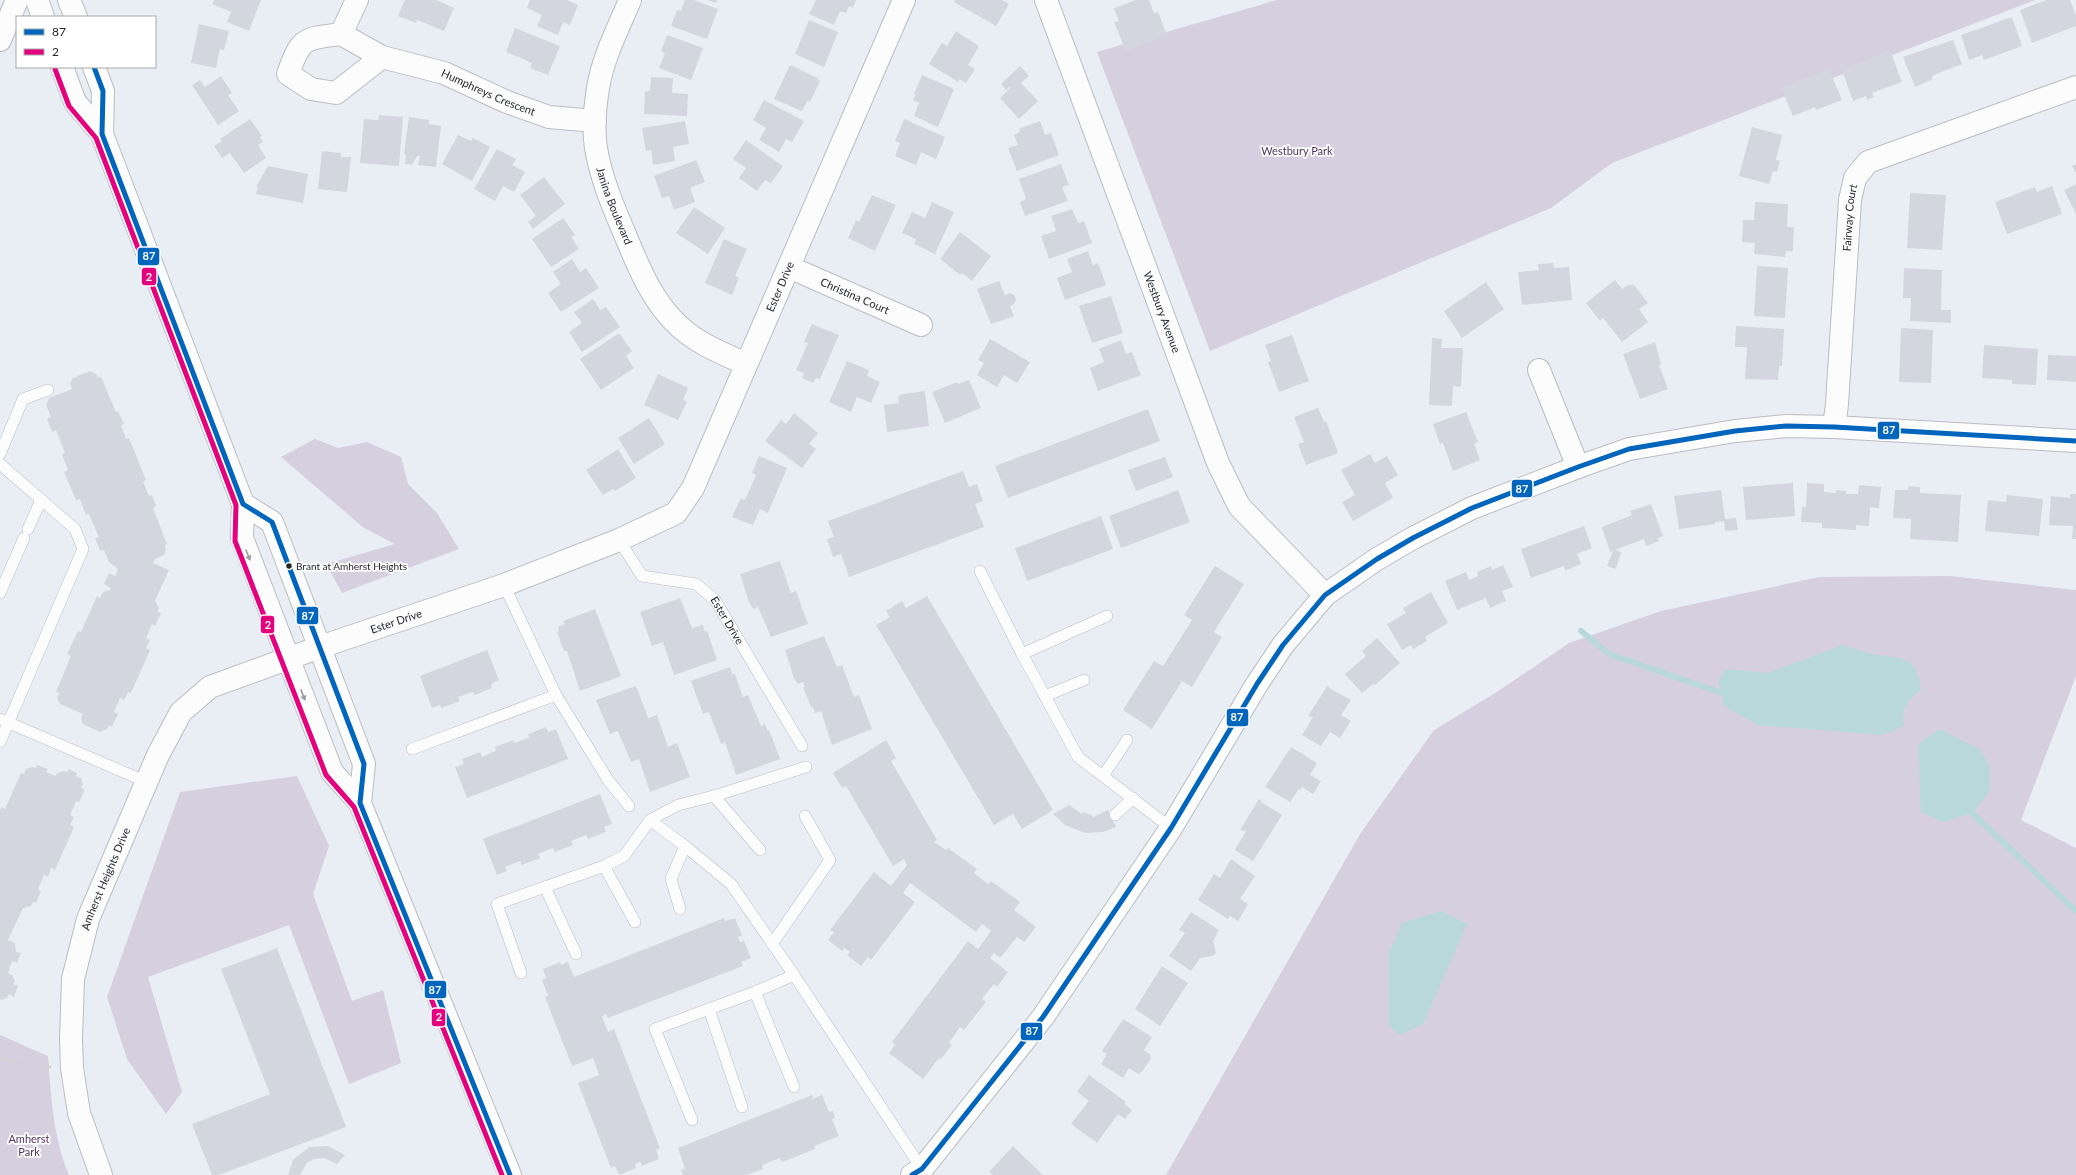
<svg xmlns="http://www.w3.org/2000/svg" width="2076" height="1175" viewBox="0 0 2076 1175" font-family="Lato,sans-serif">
	<rect width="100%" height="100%" fill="#e9eef4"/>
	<path fill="#d6cfe0" d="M1277 0H2035L1612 163 1551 208 1210 351 1097 52Z
		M315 439 338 448 367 442 401 457 408 484 437 513 459 549 342 593 326 564 395 544 364 528 281 457Z
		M1949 576 2076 590V676L2021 820 2076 848V1175H1166L1360 834 1434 730 1497 692 1569 643 1661 611 1819 577Z
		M297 776 329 846 313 894 352 1001 383 990 401 1063 349 1084 289 925 148 977 182 1092 166 1114 127 1059 107 997 180 792Z
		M0 1035 48 1056C51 1097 53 1137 69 1175H0Z"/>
	<path fill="#b8d8dc" d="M1843 645C1853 648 1863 652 1873 654 1902 660 1917 654 1921 690 1906 702 1901 707 1904 726L1882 735 1758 725 1724 706 1718 681 1726 669 1768 673Z
		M1940 729 1979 749 1989 764 1990 791 1972 813 1943 822 1921 812 1918 744Z
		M1441 911 1467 924 1423 1024 1400 1035 1389 1026V953L1402 923Z"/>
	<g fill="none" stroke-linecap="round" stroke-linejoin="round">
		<path stroke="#b8d8dc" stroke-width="6" d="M1581 631 1609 654 1719 692
			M1972 813 2076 911"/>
	</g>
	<path fill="#d4d6df" d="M214 0H261L249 31 227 22 231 12 212 4Z
		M405 0H436L454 8 444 31 417 20 416 23 398 16Z
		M530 0H567L578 5 570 25 563 22 558 35 537 26 542 15 527 8Z
		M685 0H694L718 9 707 39 671 26 677 10 681 11Z
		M707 0H717L716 3Z
		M816 0H856L853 8 849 6 846 13 840 11 834 25 809 14Z
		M955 0H1002L1009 4 996 26 954 2Z
		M1136 0H1149L1154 13 1158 12 1167 35 1126 51 1114 22 1119 21 1114 8Z
		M2047 0H2070L2076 15V26L2032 43 2020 10Z
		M2012 17 2022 46 1984 60 1982 55 1969 60 1961 35Z
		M809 20 838 32 824 67 795 54Z
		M199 24 229 31 224 50 220 49 216 68 191 63Z
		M515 28 560 46 548 75 530 68 532 63 506 52Z
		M956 31 979 46 968 65 975 69 966 83 959 79 958 82 929 64 942 43 947 46Z
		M667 35 703 48 691 80 659 68 665 53 661 51Z
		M1953 40 1962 64 1932 76 1933 79 1915 87 1903 57Z
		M1890 50 1902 82 1872 93 1874 97 1867 100 1866 96 1853 101 1842 70Z
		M790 65 818 78 817 79 820 81 810 102 807 101 802 111 774 99Z
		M1020 66 1029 76 1021 83 1038 101 1019 119 1000 98 1010 88 1009 87 1006 90 1001 84Z
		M1831 68 1832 71 1830 72 1842 100 1816 110 1815 107 1793 116 1781 88Z
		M922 75 954 89 938 127 914 116 919 103 913 100 916 94H914Z
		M221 76 232 93 228 95 239 111 218 125 192 85 200 80 205 87Z
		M651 77 673 78 672 93 688 94 687 116 644 114 645 91H650Z
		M764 100 804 121 792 142 786 139 779 152 759 140 766 128 753 120Z
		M379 115 403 117 399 166 360 163 364 119 378 120Z
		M409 117 429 120V124L441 126 436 167 418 165 420 156H417L412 165 405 164 406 154H404Z
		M250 119 262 136 260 137 263 142 258 145 266 158 244 173 230 153 222 158 214 146 222 141 220 139Z
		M904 119 945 137 936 159 921 152 916 165 895 156 900 143 895 141Z
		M685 121 689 144 673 147 675 161 653 165 651 150 646 151 642 128Z
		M1040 121 1045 135 1051 133 1059 155 1017 171 1008 148 1018 145 1014 135 1020 132 1019 129Z
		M1752 127 1782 135 1776 160 1780 161 1777 172 1773 171 1769 184 1739 176Z
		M458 135 471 141 473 138 490 147 472 181 442 164Z
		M746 140 783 166 771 183 765 180 757 191 739 178 746 168 733 159Z
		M497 149 516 159 512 165 525 172 514 192 503 186 495 201 474 189Z
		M322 151 341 153V157H351L347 192 318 189Z
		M696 160 705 182 690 188 695 202 674 210 669 196 662 198 654 176Z
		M1061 164 1069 185 1062 187 1068 201 1025 216 1020 202 1026 199 1019 179Z
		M2076 164V173L2072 166Z
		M268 166 308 174 303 203 256 194 258 187H256Z
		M544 177 565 204 533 229 528 222 536 216 520 195Z
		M2076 184V214L2064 190Z
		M2052 186 2062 214 2007 234 1995 202 2035 187 2037 192Z
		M1910 193 1946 195 1942 250 1907 248Z
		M872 195 896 205 875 251 848 238 856 220 859 222Z
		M932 202 954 212 935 254 914 244 916 239 902 233 912 212 925 218Z
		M1755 202 1788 204 1787 227H1794L1793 251H1786L1785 257 1754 254 1755 243 1742 242 1743 220H1754Z
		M694 207 725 228 708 254 676 233Z
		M1072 209 1078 223 1084 221 1092 243 1049 259 1041 236 1056 231 1051 216Z
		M563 218 575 235 571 237 579 249 551 267 532 239Z
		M960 232 991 256 972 281 962 273 960 275 940 259Z
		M724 239 747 249 735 276 739 278 732 295 705 283Z
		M1088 251 1093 265 1098 263 1106 285 1065 300 1057 278 1072 272 1067 259Z
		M572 259 580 272 586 268 599 288 561 312 548 293 561 284 553 272Z
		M1553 263 1554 268 1569 267 1572 300 1522 305 1518 272 1539 270 1538 264Z
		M1757 266 1788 268 1785 318 1754 316Z
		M1904 268 1942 270 1941 310H1951V323L1910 321 1911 298H1903Z
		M1615 280 1622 289 1628 285H1634L1648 303 1639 309 1648 322 1622 342 1603 318 1600 321 1586 303Z
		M999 281 1005 295 1010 293 1014 295 1016 300 1014 304 1010 306 1014 316 991 324 977 289Z
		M1486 282 1504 309 1462 338 1444 311Z
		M1111 296 1123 333 1092 343 1079 306Z
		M593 299 600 310 606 307 620 327 582 352 569 332 582 323 574 312Z
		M812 324 839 335 820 379 816 378 813 383 802 378 804 373 796 370 808 343 804 342Z
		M1736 326 1784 329 1782 366H1779L1778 380 1745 379 1747 347H1735Z
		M1901 328 1933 330 1931 383 1899 382Z
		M619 333 632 351 626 356 634 368 601 390 580 359Z
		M1292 335 1309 381 1279 392 1268 362 1271 361 1265 345Z
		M1432 338 1442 339 1441 348H1463L1461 387 1453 386 1452 406 1429 405Z
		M990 339 1030 362 1017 383 1004 375 997 387 977 375 984 363 978 360Z
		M1121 340 1126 354 1132 352 1141 375 1098 391 1090 368 1104 362 1099 349Z
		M1655 342 1661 364 1659 365 1668 389 1640 399 1623 354Z
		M1984 345 2038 349 2036 385 2012 384V380L1982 378Z
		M2048 355 2076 356V382L2047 380Z
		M847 361 869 370 867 376 880 382 871 403 857 397 851 412 829 402Z
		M90 371 96 374 98 378 101 377 116 412 118 411 124 424 121 425 126 439 129 438 146 480 143 482 149 496 152 495 156 506 153 508 167 544 165 545 166 549 164 555 155 559 153 563 169 570 155 601 159 608 157 611 161 613 155 626 152 624 146 638 150 640 146 648 150 650 131 693 128 692 124 700 120 698 114 712 118 714 112 727 109 725 107 729 100 732 83 724 81 718 83 714 60 704 57 698 59 693 56 692 71 656 67 654 78 631 81 632 97 596 100 598 103 592 110 590 111 588 104 584 109 573 115 576 118 569 109 562 104 550 100 551 95 538 99 537 89 514 86 515 80 499 76 500 64 472 68 470 62 454 65 453 56 430 52 432 47 419 51 417 46 405 49 398 72 389 70 384 73 378Z
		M658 374 688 388 683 400 687 402 678 420 644 405Z
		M969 380 981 408 945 423 932 392 957 382 958 384Z
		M925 391 929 426 887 432 884 405 899 403 898 396 904 394Z
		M1318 408 1324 422 1326 421 1338 453 1306 465 1298 444 1304 442 1294 417Z
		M1148 409 1160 441 1008 498 995 466Z
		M1466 412 1478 442 1474 444 1480 460 1453 471 1443 443 1440 444 1433 424Z
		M794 413 818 433 809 444 816 449 802 468 765 441 781 420 786 424Z
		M649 418 665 444 634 464 618 438Z
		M618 449 636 478 615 491 613 489 603 495 586 470Z
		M1370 454 1375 463 1387 456 1398 475 1385 483 1393 498 1353 521 1342 502 1355 495 1341 470Z
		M759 456 787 468 768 513 760 509 753 525 732 517 741 498 745 500 756 475 752 473Z
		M1165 457 1173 477 1136 491 1128 470Z
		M963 471 969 487 977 484 983 501 975 504 984 527 849 577 841 554 833 557 827 539 834 537 828 521Z
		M1793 483 1795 516 1746 520 1743 487Z
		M1807 483 1824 484V492L1836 493V490L1846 491V494H1858L1859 485 1881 487 1879 508 1870 507 1869 526 1856 525V530L1822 528V523L1801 522 1802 507H1806Z
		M1909 486 1920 487V493L1961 495 1958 542 1910 539 1911 519 1893 518 1895 490H1908Z
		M1178 490 1190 522 1121 548 1109 516Z
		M1721 490 1725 519 1736 518 1738 530 1725 531 1724 521 1715 522V524L1679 529 1674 496Z
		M2070 494H2076V539H2072L2073 526 2049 525 2051 496 2070 498Z
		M2007 495 2043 499 2039 536 1985 531 1988 500 2006 502Z
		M1651 504 1663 536 1658 538 1659 541 1646 546 1644 539 1615 550 1621 552 1616 569 1607 566 1613 551 1610 552 1602 527 1632 515 1630 511Z
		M1101 516 1113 549 1027 581 1015 548Z
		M1584 526 1592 548 1577 554 1581 564 1565 571 1564 566 1531 578 1521 549Z
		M780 561 791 593 796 591 808 624 771 637 758 607 753 609 749 602 740 574Z
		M1503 565 1513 587 1502 591 1506 601 1490 608 1486 598 1457 610 1445 581 1466 572 1469 580 1478 576 1477 572 1491 566 1492 570Z
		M1215 566 1244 584 1214 632 1222 637 1192 687 1182 681 1152 729 1123 710 1154 661 1163 666 1192 620 1184 615Z
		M1431 592 1448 623 1425 637 1427 641 1413 649 1411 645 1402 650 1387 624 1406 613 1403 608Z
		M927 596 1053 810 1022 829 1013 814 994 825 876 625 890 617 886 611 902 601 906 608Z
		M680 598 692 628 703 625 705 632 707 631 717 660 674 675 663 642 652 646 640 612Z
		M595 609 621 676 580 691 567 651H564L557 632 559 631 558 627 565 624 563 621Z
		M824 636 837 667 842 665 854 697 859 695 872 729 832 745 821 711 815 713 813 707H811L803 687H805L803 682 798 684 794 678 785 650Z
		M1377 638 1400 663 1375 685 1373 684 1362 693 1345 674 1366 656 1362 651Z
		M487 650 499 680 491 684 492 688 475 695 473 692 458 697 460 701 442 708 440 705 432 708 420 676Z
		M730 667 732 674H735L743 697 748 695 761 726 765 724 768 731 769 730 780 759 736 775 725 742 721 744 709 712 703 714 691 681Z
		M1328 685 1329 688 1351 700 1341 715 1351 721 1340 738 1330 732 1321 746 1302 735 1313 717 1308 716Z
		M636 686 648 718 657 715 668 747 677 743 690 777 650 792 639 759 631 762 618 731 610 734 596 700Z
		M546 727 548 732 556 729 568 759 467 798 455 767 464 764 462 759 480 752 482 757 496 751 495 747 513 740 514 743 529 738 528 734Z
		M886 740 896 758 891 761 937 840 934 842 946 850 948 848 977 869 974 873 988 884 991 881 1020 902 1014 910 1036 927 1024 942 1017 937 1000 958 994 953 990 958 1008 972 997 987 994 984 982 999 986 1002 964 1030 960 1027 949 1043 952 1045 941 1059 939 1058 923 1079 889 1053 895 1045 892 1042 968 941 978 949 991 931 982 924 976 932 910 883 903 893 915 902 871 960 868 957 861 966 847 955 850 952 844 948 842 951 828 940 834 932 830 930 874 872 891 886 907 865 904 859 893 866 846 786 842 788 833 773Z
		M1291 747 1317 763 1310 775 1321 781 1313 794 1302 787 1301 790 1299 789 1290 802 1265 787Z
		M37 765 48 769 46 772 55 776 57 773 63 771 67 772 69 769 77 773 76 776 81 778 83 784 81 788 85 790 79 802 76 801 70 815 74 817 70 825 74 827 55 870 51 868 48 877 44 875 38 889 41 891 36 903 33 902 31 906 23 908 8 940 15 943 16 952 21 953 17 963 12 961 8 973 12 975 15 981 13 984 18 986 14 997 9 994 7 998 2 1000 0 999V810L1 807 5 809 21 773 24 774 26 769 32 767 36 768Z
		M600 794 612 824 604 827 606 832 588 839 586 835 571 841 573 845 555 852 553 848 538 854 540 858 522 865 520 861 505 867 507 871 497 875 483 839Z
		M1259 799 1262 801 1261 802 1282 815 1253 861 1235 850 1246 831 1240 830Z
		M1069 805 1082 814 1083 812 1092 815 1093 817 1108 810 1116 827 1103 832 1085 833 1065 825 1053 814Z
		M1231 859 1255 876 1240 899 1248 904 1238 921 1230 916 1228 919 1198 900 1214 874 1220 878Z
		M1191 912 1219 930 1213 941 1216 953 1213 956 1200 958 1191 971 1169 956 1185 933 1179 930Z
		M724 918 725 921 735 918 742 935 738 937 740 942 744 941 751 958 741 962 743 966 608 1018 606 1014 602 1016 608 1032 614 1029 660 1148 656 1150 659 1159 642 1166 640 1162 635 1164 636 1168 619 1175 615 1166 611 1168 578 1083 599 1075 593 1058 572 1066 545 997 548 996 542 980 546 978 543 969 560 962 561 965 568 962 574 977Z
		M277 948 346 1127 219 1175H212L192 1124 270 1094 221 969Z
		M1162 966 1188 983 1160 1026 1135 1009Z
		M1123 1019 1152 1037 1144 1050 1150 1054 1151 1058 1142 1072 1138 1074 1129 1068 1123 1078 1101 1064 1107 1054 1102 1051Z
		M1089 1075 1126 1102 1124 1104 1132 1110 1125 1119 1118 1114 1097 1143 1071 1124 1089 1101 1077 1092Z
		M812 1095 813 1099 822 1095 829 1112 833 1111 835 1118 832 1119 839 1136 814 1146 815 1149 782 1162 780 1158 762 1165 763 1169 747 1175H683L681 1170 685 1169 678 1148Z
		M328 1146 345 1155 337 1164 324 1158 314 1159 307 1163 300 1175H288L293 1160 309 1147Z
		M1013 1146 1043 1175H993L989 1172Z"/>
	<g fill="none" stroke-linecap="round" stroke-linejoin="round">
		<defs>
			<g id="lane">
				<path d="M0 454 23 399 48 390"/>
				<path d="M0 464 75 529 83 549 0 742"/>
				<path d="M28 529 41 500"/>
				<path id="s1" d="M619 540 642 576 696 584 715 600 802 746"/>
				<path d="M980 571 1022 654 1078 757 1171 828"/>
				<path d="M504 585 556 695 608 780 629 806"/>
				<path d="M0 593 24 538"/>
				<path d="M1022 654 1107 616"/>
				<path d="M1045 696 1084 680"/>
				<path d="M0 719 147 782"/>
				<path d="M412 749 556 695"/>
				<path d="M1103 776 1127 740"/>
				<path d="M714 796 760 850"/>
				<path d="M1115 815 1133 798"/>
				<path d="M650 820 685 846 731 884 794 975 922 1169"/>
				<path d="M604 866 635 922"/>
				<path d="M545 887 576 954"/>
				<path d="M680 909 671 879 685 846"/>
				<path d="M772 944 830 860 805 816"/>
				<path d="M521 973 497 904 604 866 624 856 650 820 678 805 714 796 806 767"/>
				<path d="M709 1009 742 1107"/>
				<path d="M794 1087 755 992 794 975"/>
				<path d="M692 1120 655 1029 755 992"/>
			</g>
			<g id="street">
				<path id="s2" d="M357 0 341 34 382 57 444 73 507 102 549 117 595 121"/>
				<path id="s3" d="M630 0C618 29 603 57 598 88 595 107 593 130 596 148 601 178 612 204 624 232 638 266 652 302 680 327 698 344 724 354 746 364"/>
				<path id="s4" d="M1046 0 1218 463 1239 506 1325 595"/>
				<path d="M341 34C304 39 301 37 288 74L311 89 336 93 382 57"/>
				<path id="s5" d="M789 267 921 325"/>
				<path d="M1539 370 1578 467"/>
				<path id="s6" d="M1834 427 1837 404 1850 200 1855 178 1868 162 2076 87"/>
				<path id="s7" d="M101 1175 79 1113 72 1068 71 1039 73 979 88 919 158 755 181 712 210 687 320 647 504 585 619 540 676 513 693 488 904 0"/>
				<path d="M912 1175 922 1169 1043 1017 1171 828 1257 684 1283 645 1325 595 1377 559 1413 538 1472 508 1578 467 1629 449 1735 431 1786 426 1834 427 2076 441"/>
			</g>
			<path id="primary" d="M37 0 43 17
				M69 0 76 17
				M62 67 75 102 102 134 243 504 242 538 332 772 360 803 510 1175
				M94 67 103 91 102 134
				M243 504 272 522 364 764 360 803"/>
			<path id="highway" d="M0 40 17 0"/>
		</defs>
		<use href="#lane" stroke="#babdc2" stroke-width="12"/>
		<use href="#street" stroke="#babdc2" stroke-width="24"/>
		<use href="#primary" stroke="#babdc2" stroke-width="24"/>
		<use href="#highway" stroke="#babdc2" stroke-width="24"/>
		<path stroke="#d0d1d3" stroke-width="2.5" stroke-dasharray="4 2" stroke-linecap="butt" d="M0 1059 51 1067"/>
		<use href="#lane" stroke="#fcfcfd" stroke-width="11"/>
		<use href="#street" stroke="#fcfcfd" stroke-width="22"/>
		<use href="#primary" stroke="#fcfcfd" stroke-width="22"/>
		<use href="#highway" stroke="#fcfcfd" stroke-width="22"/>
		<defs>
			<path id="bus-1" d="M94 67 103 91 102 134 243 504 272 522 364 764 360 803 510 1175
				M912 1175 922 1169 1043 1017 1171 828 1257 684 1283 645 1325 595 1377 559 1413 538 1472 508 1578 467 1629 449 1735 431 1786 426 1834 427 2076 441"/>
			<path id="bus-2" d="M55 69 69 106 96 138 236 505 235 541 326 775 354 807 502 1175"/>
		</defs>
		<use href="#bus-1" stroke="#fff" stroke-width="8"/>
		<use href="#bus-2" stroke="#fff" stroke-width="8"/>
		<use href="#bus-1" stroke="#0065bd" stroke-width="5"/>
		<use href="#bus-2" stroke="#e5007d" stroke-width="5"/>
	</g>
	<defs><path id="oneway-solid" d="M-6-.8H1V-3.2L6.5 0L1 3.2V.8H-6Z"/></defs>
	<g fill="#9a9c9e">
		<use href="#oneway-solid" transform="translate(248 555) rotate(68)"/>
		<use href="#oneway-solid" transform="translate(303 695) rotate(69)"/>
	</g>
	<circle fill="#23262b" stroke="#fff" stroke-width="1.5" cx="289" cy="566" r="3.5"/>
	<g text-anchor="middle" stroke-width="3.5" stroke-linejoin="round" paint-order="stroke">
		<g font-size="10" fill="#23262b" stroke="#fff" text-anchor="start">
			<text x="296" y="570">Brant at Amherst Heights</text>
		</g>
		<g font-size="11" fill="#23262b" stroke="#fff">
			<text dy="4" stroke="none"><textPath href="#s2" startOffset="197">Humphreys Crescent</textPath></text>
			<text dy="4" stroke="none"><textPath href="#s3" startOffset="215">Janina Boulevard</textPath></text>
			<text dy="4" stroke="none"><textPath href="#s6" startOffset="210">Fairway Court</textPath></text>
			<text dy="4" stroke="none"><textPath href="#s7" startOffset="1275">Ester Drive</textPath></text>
			<text dy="4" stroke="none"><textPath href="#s5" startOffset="72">Christina Court</textPath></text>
			<text dy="4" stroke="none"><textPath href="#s4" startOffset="333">Westbury Avenue</textPath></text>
			<text dy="4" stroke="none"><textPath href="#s7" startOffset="725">Ester Drive</textPath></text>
			<text dy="4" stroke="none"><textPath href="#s1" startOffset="146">Ester Drive</textPath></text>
			<text dy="4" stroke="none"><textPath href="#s7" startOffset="306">Amherst Heights Drive</textPath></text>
		</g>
		<g font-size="11" fill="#51355e" stroke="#fff">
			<text x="1297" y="155">Westbury Park</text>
			<text x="29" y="1143">Amherst<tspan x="29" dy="13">Park</tspan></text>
		</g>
	</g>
	<g stroke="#fff" stroke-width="1.5">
		<rect x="137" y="247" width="23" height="19" rx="4" fill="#0065bd"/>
		<rect x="141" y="267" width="16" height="19" rx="4" fill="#e5007d"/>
		<rect x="1877" y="421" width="23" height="19" rx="4" fill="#0065bd"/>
		<rect x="1511" y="479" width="22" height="19" rx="4" fill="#0065bd"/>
		<rect x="296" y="606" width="23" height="19" rx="4" fill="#0065bd"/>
		<rect x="260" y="615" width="15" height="19" rx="4" fill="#e5007d"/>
		<rect x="1226" y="708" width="23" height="19" rx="4" fill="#0065bd"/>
		<rect x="424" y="980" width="23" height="19" rx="4" fill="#0065bd"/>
		<rect x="431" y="1008" width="15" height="19" rx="4" fill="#e5007d"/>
		<rect x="1020" y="1022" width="23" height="19" rx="4" fill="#0065bd"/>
	</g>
	<g font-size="11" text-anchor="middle" font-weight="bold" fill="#fff">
		<text x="149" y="260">87</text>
		<text x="149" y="281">2</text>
		<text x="1889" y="434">87</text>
		<text x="1522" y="493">87</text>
		<text x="308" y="620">87</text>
		<text x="268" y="629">2</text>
		<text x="1237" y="721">87</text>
		<text x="435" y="994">87</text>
		<text x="439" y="1021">2</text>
		<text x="1032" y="1035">87</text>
	</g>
	<rect x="16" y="16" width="140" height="52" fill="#ffffff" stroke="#a7a8aa"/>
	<rect x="24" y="29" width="20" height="6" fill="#0065bd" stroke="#a7a8aa"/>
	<text x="52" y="36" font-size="12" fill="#23262b">87</text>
	<rect x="24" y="49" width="20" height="6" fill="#e5007d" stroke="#a7a8aa"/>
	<text x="52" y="56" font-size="12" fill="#23262b">2</text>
</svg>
